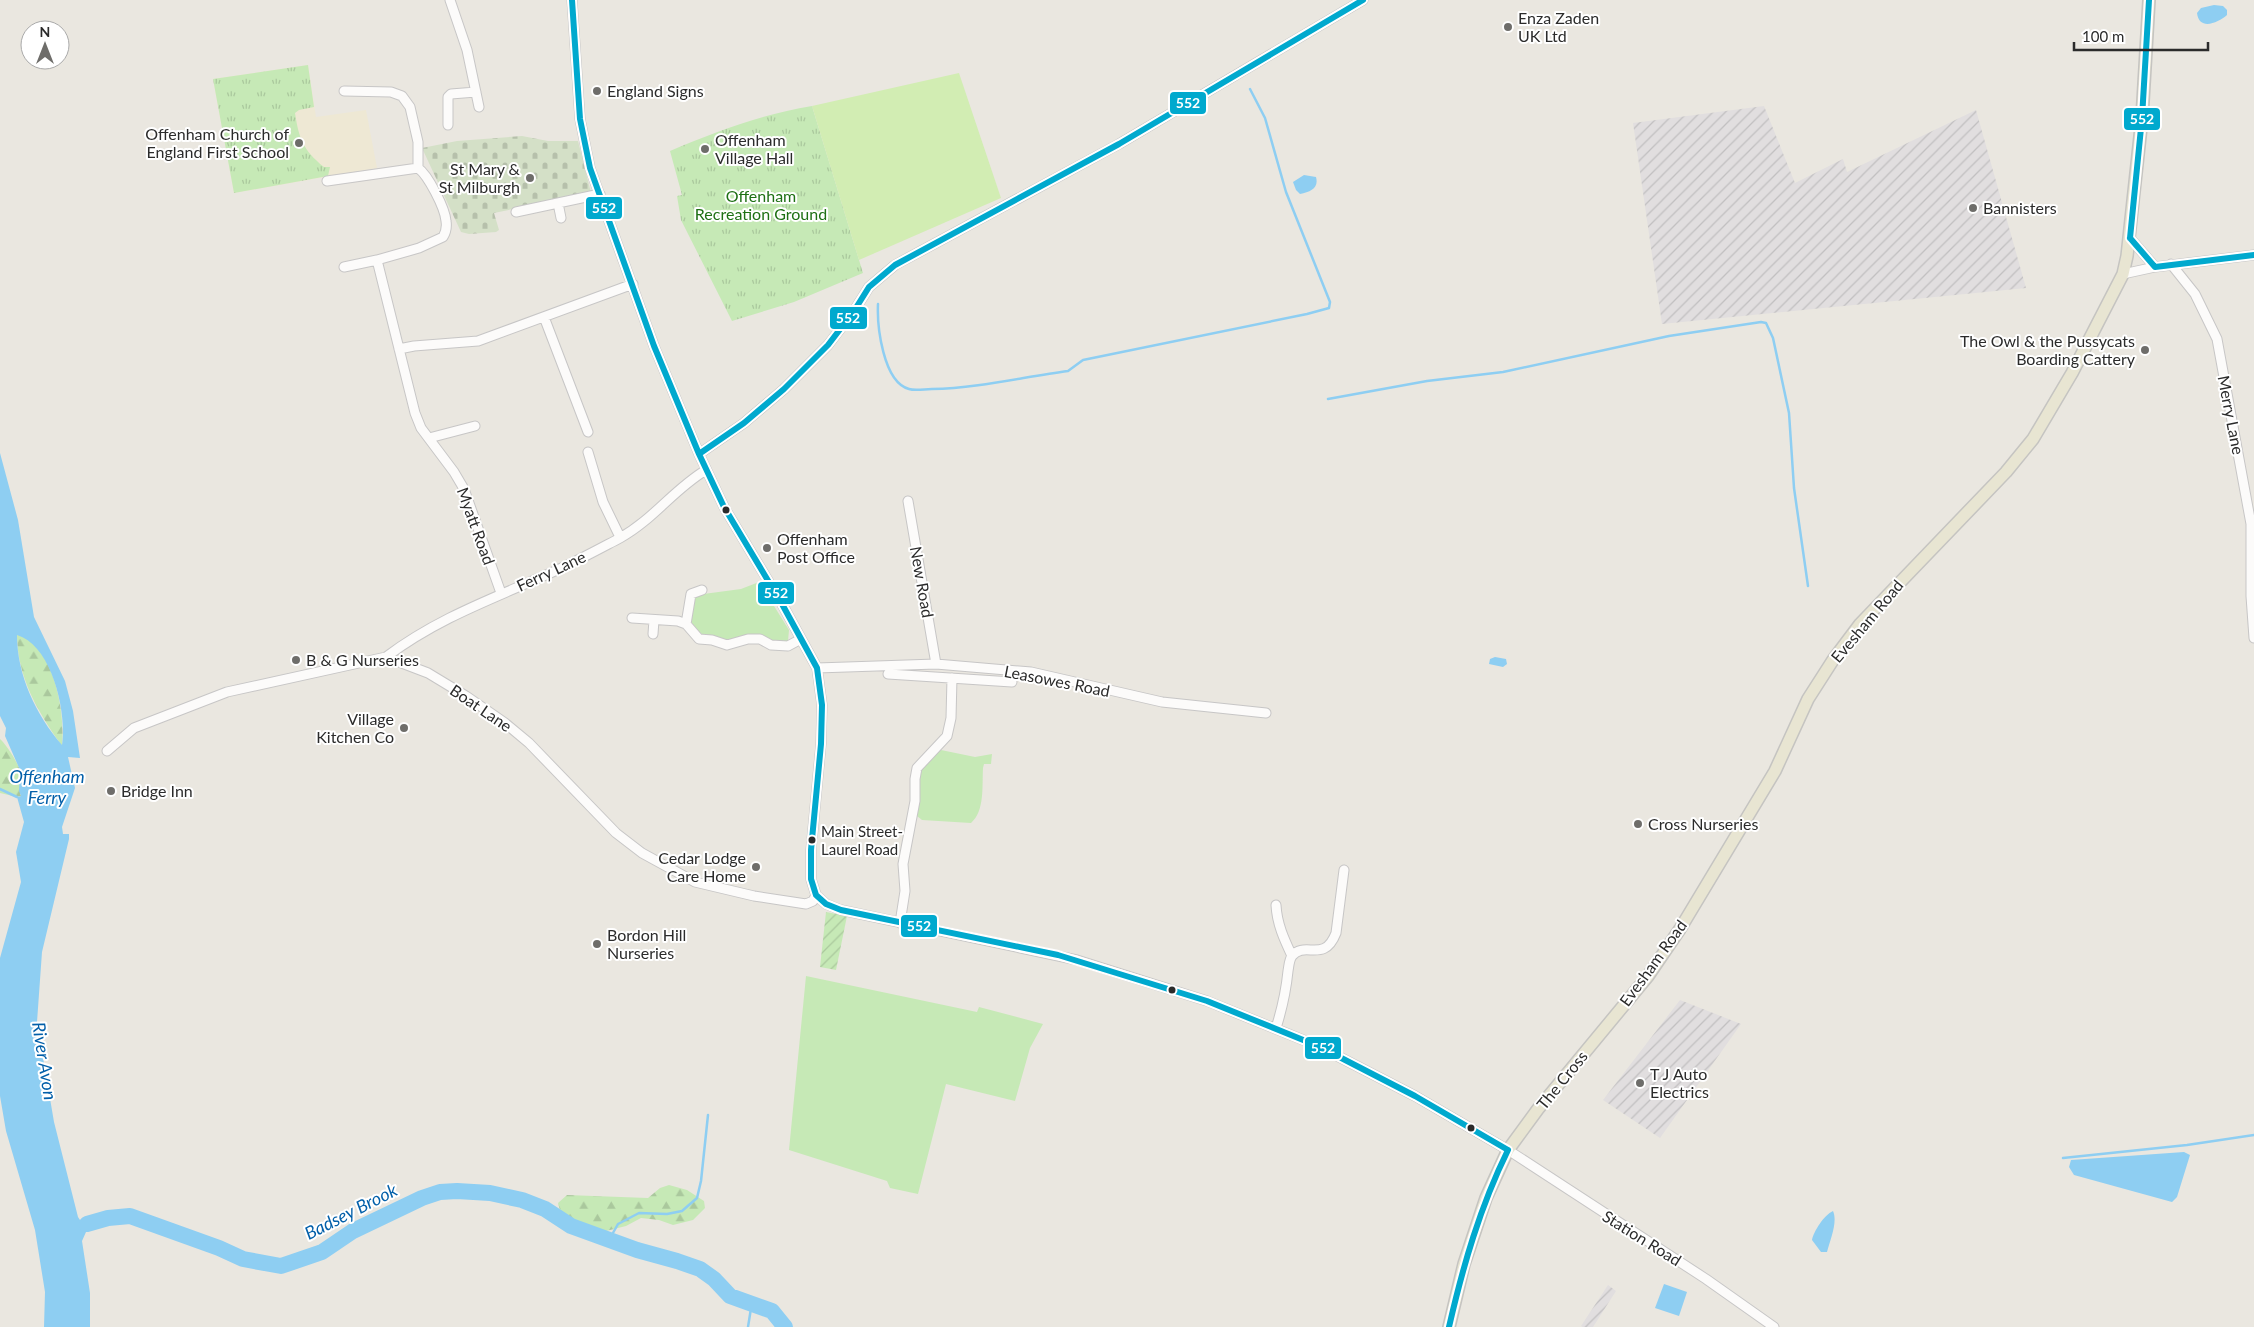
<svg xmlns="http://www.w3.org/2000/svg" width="2254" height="1327" viewBox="0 0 2254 1327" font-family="Lato,sans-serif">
	<defs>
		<pattern id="industrial-furrows" width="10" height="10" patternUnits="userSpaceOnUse" patternTransform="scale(1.25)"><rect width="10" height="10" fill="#e1dedf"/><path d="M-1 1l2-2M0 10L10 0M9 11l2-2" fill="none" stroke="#c1bfc0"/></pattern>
		<pattern id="forest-firs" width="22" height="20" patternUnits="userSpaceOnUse" patternTransform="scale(1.25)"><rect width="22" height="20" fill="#c6e9b6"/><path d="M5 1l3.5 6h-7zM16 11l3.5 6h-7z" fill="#aac89d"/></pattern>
		<pattern id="cemetery-stones" width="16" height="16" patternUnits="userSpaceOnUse" patternTransform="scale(1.25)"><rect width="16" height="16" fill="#d4e0c7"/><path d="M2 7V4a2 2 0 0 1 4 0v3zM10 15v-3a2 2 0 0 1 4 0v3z" fill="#b6c0ab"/></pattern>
		<pattern id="park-tufts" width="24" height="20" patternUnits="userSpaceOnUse" patternTransform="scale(1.25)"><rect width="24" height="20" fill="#c6e9b6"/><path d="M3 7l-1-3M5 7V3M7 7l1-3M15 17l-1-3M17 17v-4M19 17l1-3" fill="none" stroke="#aac89d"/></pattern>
		<pattern id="garden-furrows" width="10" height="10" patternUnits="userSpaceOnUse" patternTransform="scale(1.25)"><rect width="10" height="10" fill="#c6e9b6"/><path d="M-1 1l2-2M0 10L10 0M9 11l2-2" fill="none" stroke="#aac89d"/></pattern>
	</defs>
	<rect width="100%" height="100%" fill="#eae7e0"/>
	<path fill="url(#industrial-furrows)" d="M1764 106 1795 183 1843 159 1847 172 1976 110 2026 288 1662 324 1633 123Z
		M1680 1000 1741 1024 1660 1138 1603 1100Z
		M1608 1285 1616 1291 1593 1327H1583L1581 1326Z"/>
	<path fill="#eee8d4" d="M308 65 316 117 366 110 377 168 234 193 213 79Z"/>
	<path fill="#c6e9b6" d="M759 582 789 630 788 641C779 645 764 642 754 642 722 641 675 642 696 595L741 589Z
		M941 750 975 757 992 754 991 764H984L983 768C982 786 985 811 971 823L922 820 917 816V780L921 768Z
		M806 976 977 1012 979 1007 1043 1024 1030 1048 1015 1101 946 1084 918 1194 890 1188 887 1181 789 1150Z"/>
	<path fill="url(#forest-firs)" d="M17 634C21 636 27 638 31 641 56 663 65 714 62 746 38 712 17 677 17 634Z
		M0 739C5 743 20 765 20 772 21 781 18 788 21 796L17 797 0 793Z
		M669 1185 687 1190 704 1201 705 1208 693 1220 673 1225 659 1220 641 1218 626 1226 606 1231 571 1221 561 1214 558 1203 567 1195 648 1198 660 1188Z"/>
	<path fill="url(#cemetery-stones)" d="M522 136 548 141H578L591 193 494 213 499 230 496 232 469 234 461 232 422 148 457 141Z"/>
	<path fill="url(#park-tufts)" d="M308 65 314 107 299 110 295 113C299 139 303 150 324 167H330L328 176 234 193 213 79Z
		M812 106 863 273 794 302 732 321 681 220 677 196 682 195 670 151C717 131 763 114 812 106Z"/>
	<path fill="url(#garden-furrows)" d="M826 912 847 916 836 970 820 967Z"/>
	<path fill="#d2edb3" d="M959 73 1001 198 859 260 812 106Z"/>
	<path fill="#8ecef2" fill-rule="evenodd" d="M2214 5 2223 6 2227 10V15C2218 23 2199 31 2197 13L2201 8Z
		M1304 175 1316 177C1319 188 1311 192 1300 194L1296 190 1293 182Z
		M0 453 18 520 34 617 65 681 73 711 80 758 68 757 75 788 62 827 63 834H69V839L42 952 37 1022 54 1122 78 1217 80 1220 99 1217 108 1218 102 1226 86 1232 82 1241 90 1293V1327H44L45 1292 35 1230 6 1131 0 1096V958L21 882 16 852 24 822 17 797 21 796 19 791 20 770 5 736 6 728 0 716ZM17 635C52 645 67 713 62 745 36 715 17 675 17 635Z
		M1495 657 1506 659 1507 664 1503 667 1489 664 1490 659Z
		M2184 1152 2190 1155 2177 1197 2172 1202 2074 1175 2069 1167 2071 1160Z
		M1833 1211C1838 1222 1830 1240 1827 1252H1821L1812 1240C1814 1231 1824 1215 1833 1211Z
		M1664 1284 1687 1292 1679 1316 1655 1308Z"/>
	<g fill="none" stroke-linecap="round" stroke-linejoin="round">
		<path stroke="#8ecef2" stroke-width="2.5" d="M878 304C877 326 883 382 909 389 915 391 925 389 932 389 978 388 1023 377 1068 371L1083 360 1307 314 1329 308 1330 302 1286 192 1265 118 1250 89
			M1328 399 1427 381 1503 372 1669 336 1761 322 1766 323 1773 338 1789 413 1794 488 1808 586
			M0 789 17 797
			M2063 1158 2187 1145 2254 1135
			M609 1240 618 1224 639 1213 667 1214 682 1211 697 1198 701 1181 708 1115
			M748 1327 752 1302"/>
		<path stroke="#8ecef2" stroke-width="16" d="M87 1224 108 1218 130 1216 219 1248 243 1259 281 1266 322 1252 353 1231 422 1198 440 1192 457 1191 490 1193 522 1200 545 1209 571 1226 637 1250 677 1261 700 1269 714 1279 730 1296 772 1311 785 1327"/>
		<defs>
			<path id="minor" d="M450 0 467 50 479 107
				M572 0 580 119 590 168 654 346 699 454 724 507 782 604 817 668 822 705 821 744 811 850V879L816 895 826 904 841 910 1077 960 1207 1001 1318 1046 1415 1096 1508 1150 1706 1279 1774 1327
				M344 91 391 92 402 96 410 107 418 142V168
				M448 125V97L451 94 476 92
				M327 181 418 168C428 175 445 208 446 221 447 227 446 232 443 237L419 248 377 260 415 413 421 428 454 472 464 489 501 593
				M558 203 561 218
				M516 212 600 194
				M2130 238 2155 267 2254 255
				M2171 264 2195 294 2217 339 2251 524V596L2254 638
				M344 267 377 260
				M2123 274 2155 267
				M544 317 588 432
				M399 349 414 346 478 341 633 284
				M429 438 475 426
				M588 452 603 502 620 537
				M699 454 744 423 784 389 828 345 854 311 869 287 895 265 1119 144 1363 0
				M908 501 936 664
				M632 618 678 621 686 624 699 639 712 640 727 645 748 639H760L771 645 788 646 801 639
				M686 624 691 594 702 590
				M653 634 654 620
				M386 657C439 617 495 598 555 571 577 561 599 549 620 538 654 519 674 489 706 470
				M817 668 936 664 1031 672 1162 702 1266 713
				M888 674 1012 682
				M107 751 134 728 227 692 386 657 428 673 466 696 505 723 529 743 616 833 642 853 695 882 754 896 806 904 813 901 816 895
				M1276 905C1277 924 1284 939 1292 956
				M900 923 905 891 903 864 915 801V779L917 768 947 736 951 718 952 678
				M1276 1028C1282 1009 1286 991 1288 971 1289 966 1289 960 1292 956 1305 940 1324 964 1336 933L1344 870"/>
			<path id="major" d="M1449 1327 1464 1264 1486 1198 1508 1150 1538 1109 1648 976 1680 929 1775 771 1808 699 1833 660 1860 624 2006 472 2033 439 2072 373 2123 274 2127 256 2142 118 2149 0"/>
		</defs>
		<use href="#minor" stroke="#c7c6c6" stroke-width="11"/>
		<use href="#major" stroke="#c5c4c1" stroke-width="14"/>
		<use href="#minor" stroke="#fcfbfa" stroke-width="9"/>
		<use href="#major" stroke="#e8e5d2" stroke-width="11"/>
		<defs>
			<path id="bus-1" d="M572 0 580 119 590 168 654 346 699 454 724 507 782 604 817 668 822 705 821 744 811 850V879L816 895 826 904 841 910 1058 955 1207 1001 1318 1046 1415 1096 1508 1150
				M2130 238 2142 118 2149 0
				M2130 238 2155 267 2254 255
				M699 454 744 423 784 389 828 345 854 311 869 287 895 265 1119 144 1363 0
				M1449 1327C1463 1266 1480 1207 1508 1150"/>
		</defs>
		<use href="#bus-1" stroke="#fff" stroke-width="10"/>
		<use href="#bus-1" stroke="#00a9ce" stroke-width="6"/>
	</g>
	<g fill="#6e6d6a" stroke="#fff" stroke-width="2">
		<circle cx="1508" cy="27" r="5"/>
		<circle cx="597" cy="91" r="5"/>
		<circle cx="299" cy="143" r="5"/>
		<circle cx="705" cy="149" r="5"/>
		<circle cx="530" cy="178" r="5"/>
		<circle cx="1973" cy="208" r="5"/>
		<circle cx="2145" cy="350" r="5"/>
		<circle cx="767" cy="548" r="5"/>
		<circle cx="296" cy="660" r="5"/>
		<circle cx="404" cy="728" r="5"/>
		<circle cx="111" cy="791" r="5"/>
		<circle cx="1638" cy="824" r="5"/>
		<circle cx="756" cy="867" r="5"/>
		<circle cx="597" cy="944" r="5"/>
		<circle cx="1640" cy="1083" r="5"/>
	</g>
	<g fill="#2b2b2b" stroke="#fff" stroke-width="2">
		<circle cx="726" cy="510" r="4.5"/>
		<circle cx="812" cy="840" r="4.5"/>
		<circle cx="1172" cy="990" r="4.5"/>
		<circle cx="1471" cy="1128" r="4.5"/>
	</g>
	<g text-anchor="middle" stroke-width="4" stroke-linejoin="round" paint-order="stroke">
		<g font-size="15" fill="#2b2b2b" stroke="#fff" text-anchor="start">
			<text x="821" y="837">Main Street-<tspan x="821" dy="18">Laurel Road</tspan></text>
		</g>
		<g font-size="16" fill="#2b2b2b" stroke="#fff" text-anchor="start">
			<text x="1518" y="24">Enza Zaden<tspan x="1518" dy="18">UK Ltd</tspan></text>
			<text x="607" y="97">England Signs</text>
			<text x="289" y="140" text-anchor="end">Offenham Church of<tspan x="289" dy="18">England First School</tspan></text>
			<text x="715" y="146">Offenham<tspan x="715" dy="18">Village Hall</tspan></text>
			<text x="520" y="175" text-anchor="end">St Mary &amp;<tspan x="520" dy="18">St Milburgh</tspan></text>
			<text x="1983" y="214">Bannisters</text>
			<text x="2135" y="347" text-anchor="end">The Owl &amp; the Pussycats<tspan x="2135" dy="18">Boarding Cattery</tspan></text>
			<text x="777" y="545">Offenham<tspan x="777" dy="18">Post Office</tspan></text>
			<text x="306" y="666">B &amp; G Nurseries</text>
			<text x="394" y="725" text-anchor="end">Village<tspan x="394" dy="18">Kitchen Co</tspan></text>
			<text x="121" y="797">Bridge Inn</text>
			<text x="1648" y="830">Cross Nurseries</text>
			<text x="746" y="864" text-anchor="end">Cedar Lodge<tspan x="746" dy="18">Care Home</tspan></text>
			<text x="607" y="941">Bordon Hill<tspan x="607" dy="18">Nurseries</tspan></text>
			<text x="1650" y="1080">T J Auto<tspan x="1650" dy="18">Electrics</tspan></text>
		</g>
		<g font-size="16" fill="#1e7014" stroke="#fff">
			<text x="761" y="202">Offenham<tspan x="761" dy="18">Recreation Ground</tspan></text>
		</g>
		<g font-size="16" fill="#2b2b2b" stroke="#fff">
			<text transform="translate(2231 415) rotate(79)" y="6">Merry Lane</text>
			<text transform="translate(476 526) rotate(70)" y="6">Myatt Road</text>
			<text transform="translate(551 571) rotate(-25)" y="6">Ferry Lane</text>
			<text transform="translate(922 582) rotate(80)" y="6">New Road</text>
			<text transform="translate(1867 621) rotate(-50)" y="6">Evesham Road</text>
			<text transform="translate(1057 681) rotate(11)" y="6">Leasowes Road</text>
			<text transform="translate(481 708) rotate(34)" y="6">Boat Lane</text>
			<text transform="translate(1653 963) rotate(-54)" y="6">Evesham Road</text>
			<text transform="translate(1562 1080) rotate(-51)" y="6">The Cross</text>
			<text transform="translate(1642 1238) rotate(32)" y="6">Station Road</text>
		</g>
		<g font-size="18" font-style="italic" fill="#025fa9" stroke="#fff">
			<text x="47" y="783">Offenham<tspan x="47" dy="21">Ferry</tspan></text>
			<text transform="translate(44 1061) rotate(81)" y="6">River Avon</text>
			<text transform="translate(351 1212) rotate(-27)" y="6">Badsey Brook</text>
		</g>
	</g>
	<g stroke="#fff" stroke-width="2">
		<rect x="1169" y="91" width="38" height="24" rx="5" fill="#00a9ce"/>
		<rect x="2123" y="107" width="38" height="24" rx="5" fill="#00a9ce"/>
		<rect x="585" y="196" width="38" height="24" rx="5" fill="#00a9ce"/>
		<rect x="829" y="306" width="39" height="24" rx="5" fill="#00a9ce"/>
		<rect x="757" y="581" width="38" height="24" rx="5" fill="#00a9ce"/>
		<rect x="900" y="914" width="38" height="24" rx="5" fill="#00a9ce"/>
		<rect x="1304" y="1036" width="38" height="24" rx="5" fill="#00a9ce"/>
	</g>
	<g font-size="14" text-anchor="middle" font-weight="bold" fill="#fff">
		<text x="1188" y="108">552</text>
		<text x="2142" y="124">552</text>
		<text x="604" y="213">552</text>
		<text x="848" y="323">552</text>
		<text x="776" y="598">552</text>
		<text x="919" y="931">552</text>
		<text x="1323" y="1053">552</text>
	</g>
	<g transform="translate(45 45)"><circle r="24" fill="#ffffff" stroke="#aaaaaa"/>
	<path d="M0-4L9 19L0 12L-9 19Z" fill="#6e6d6a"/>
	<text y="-8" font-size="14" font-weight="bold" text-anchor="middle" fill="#2b2b2b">N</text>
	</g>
	<path d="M2074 42v8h134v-8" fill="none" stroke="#2b2b2b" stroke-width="2.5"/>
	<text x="2082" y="42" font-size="15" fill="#2b2b2b" stroke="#ffffff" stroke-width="4" paint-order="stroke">100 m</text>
</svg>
